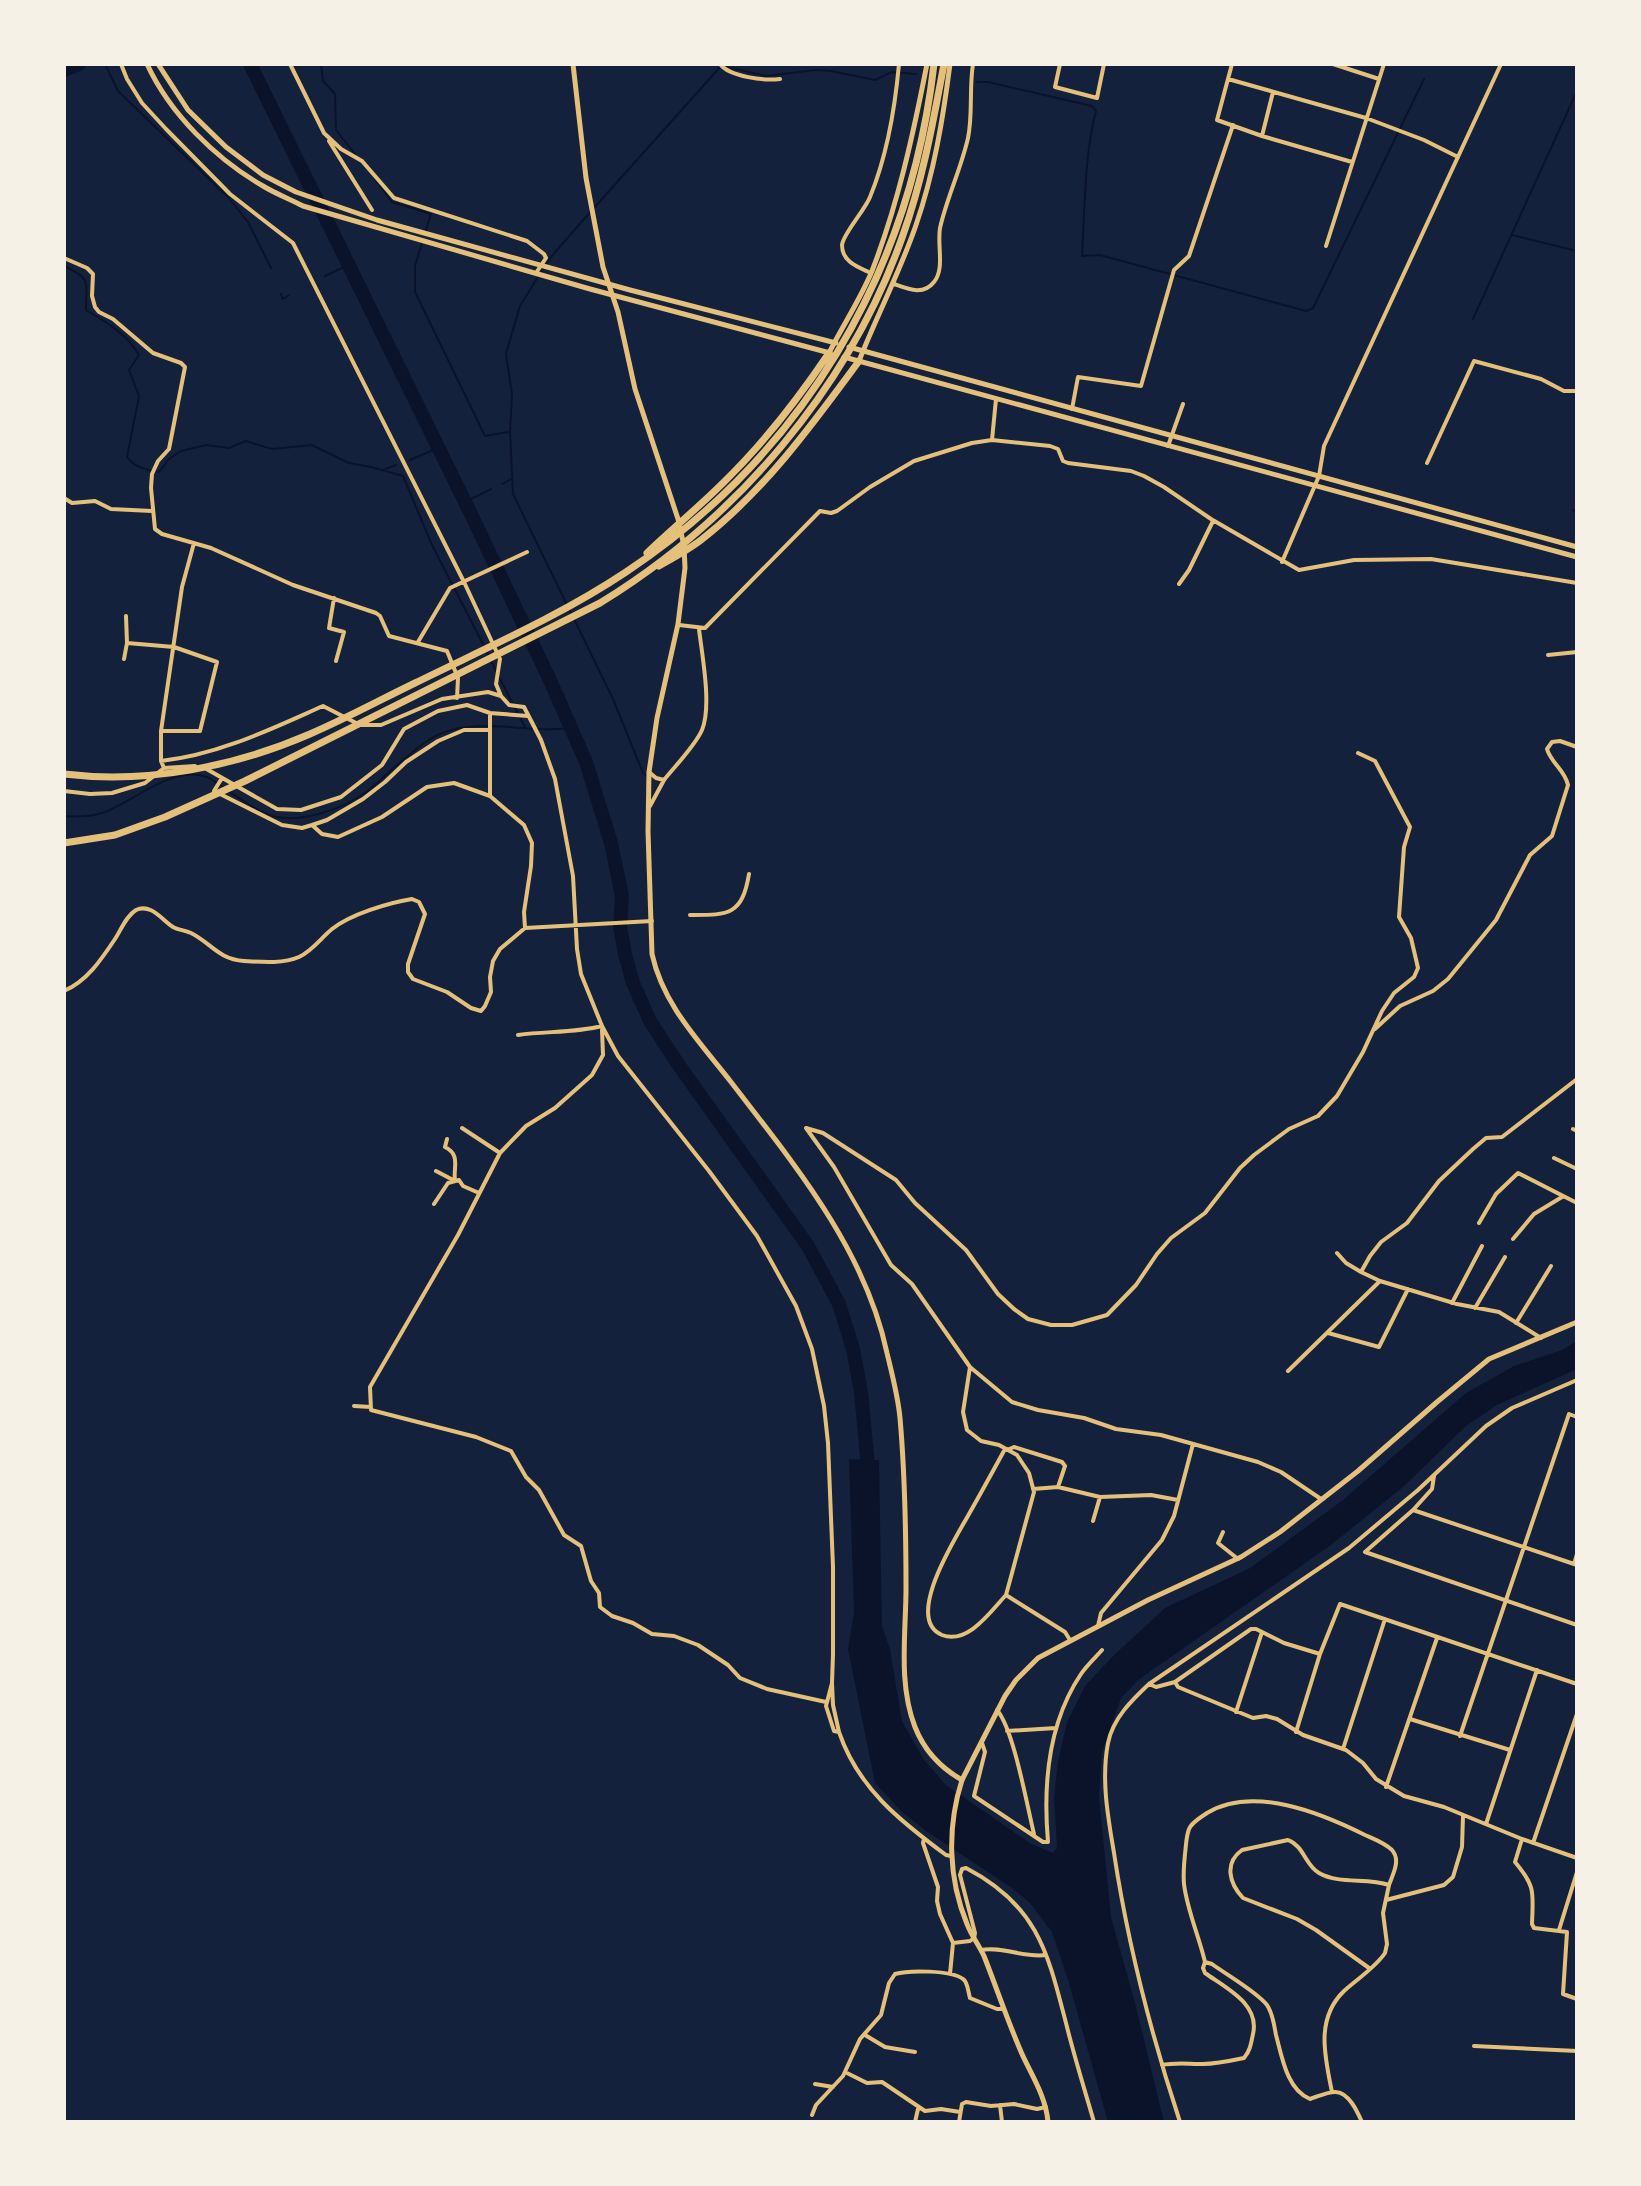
<svg xmlns="http://www.w3.org/2000/svg" width="1641" height="2186" viewBox="0 0 1641 2186" font-family="'Fira Sans',sans-serif">
	<rect width="100%" height="100%" fill="#14213d"/>
	<path fill="#0b132b" d="M1577 1341V1369L1497 1405 1466 1426 1403 1487 1331 1545 1138 1680 1121 1698 1102 1752 1099 1797 1111 1917 1135 2003 1164 2122H1108L1069 1983 1052 1932 1030 1903 1012 1888 926 1831 902 1812 875 1783 848 1649 854 1612 849 1459 879 1460 882 1626 890 1649 902 1721 924 1760 946 1785 1031 1844 1053 1853 1057 1848 1054 1798 1058 1761 1067 1722 1085 1686 1113 1656 1165 1608 1250 1568 1343 1500 1466 1393 1514 1366 1562 1350Z"/>
	<g fill="none" stroke-linecap="round" stroke-linejoin="round">
		<path stroke="#0b132b" stroke-width="2" d="M105 64 118 91 228 197 248 222 271 268
			M321 64 323 81 335 94 336 130 355 154
			M727 67 766 76 816 70 831 71 875 80 892 72 916 74
			M977 82H988L1092 106 1096 111C1084 157 1085 208 1082 256L1100 255 1306 311 1313 308 1424 79
			M374 178 392 202 431 214 425 233
			M1512 235 1577 251
			M422 243 415 266V292L485 436 508 432
			M64 266C92 279 86 281 86 310 105 321 128 335 139 355L129 370 139 396 127 457C135 468 147 470 159 472L169 459 181 451 206 445 229 448 246 441 272 449 312 445 349 463 371 467 403 476 432 545 484 646
			M542 271 551 257 585 218 721 66
			M325 276 348 265
			M538 277 520 306 506 354 512 394 510 432 513 494 571 613
			M281 294 283 299 289 295
			M1473 319 1577 91
			M410 460 438 448
			M383 470 396 465
			M502 484 511 479
			M465 502 491 489
			M1573 510 1577 512
			M574 619 613 699 643 773 647 776
			M487 652 496 671
			M499 677 525 727
			M228 791C243 800 260 814 277 817 301 822 338 810 359 797 373 789 385 775 397 765 411 754 426 739 442 733 485 717 528 734 571 728
			M64 816C76 817 90 817 102 813 132 803 173 764 207 777 212 779 218 784 223 787"/>
		<path stroke="#0b132b" stroke-width="14" d="M250 64 470 512 549 678 586 762 611 843 622 896 620 927 625 954 633 983 650 1021 678 1064 808 1246 839 1304 853 1349 861 1392 869 1477
			M64 70 79 64"/>
		<path stroke="#e5c07b" stroke-width="4" d="M121 64 127 79 142 103 166 129 230 194 293 243 464 582 500 659 496 684 501 696 509 705 524 707 541 740 555 779 573 876 577 949 581 974 602 1026 618 1056 709 1171 757 1236 796 1306 812 1349 824 1406 828 1443 833 1567V1654L832 1683 826 1706 834 1731 839 1732C858 1788 900 1821 946 1855L951 1856
			M290 64 324 133
			M720 64C730 77 765 81 780 79
			M1060 64 1055 87 1097 98 1104 64
			M1232 64 1217 120 1262 136 1352 162
			M1333 64 1379 79
			M1228 79 1366 118 1424 140 1458 157
			M325 134 341 149 362 161 394 198 527 241 544 254 546 258 536 273
			M1262 136 1273 92
			M329 141 372 210
			M1326 246 1384 64
			M64 258 87 268 93 274 92 296 95 307 99 312 113 319 153 353 181 363 185 367 169 449 158 461 152 474 151 488 155 529 162 534 211 548 293 585 376 613 380 616 389 636 447 651 458 678 457 698
			M871 273C858 267 842 262 842 245 843 234 865 210 870 197 887 156 895 108 899 64
			M894 284C908 289 923 296 934 282 945 269 937 245 940 228 947 197 961 169 968 138 973 114 969 89 973 64
			M1072 409 1078 377 1141 386 1174 270 1189 256 1233 125
			M992 440 996 399
			M1168 446 1183 404
			M1427 463 1474 361 1541 379 1564 391H1577
			M64 498 72 503 95 501 111 509 152 511
			M1282 562 1319 476 1324 446 1501 64
			M1179 584 1189 570 1213 521
			M334 598 329 628 344 632 336 661
			M126 616 127 643
			M679 625 705 628 820 511 831 513 837 511 870 487 914 461 972 443 992 440 1050 446 1058 449 1063 461 1068 463 1131 471 1144 476 1164 487 1211 519 1299 570 1354 560 1431 559 1577 583
			M418 642 450 588 527 552
			M1548 655 1577 652
			M124 659 127 643 174 647 217 662 200 731H161
			M161 761C218 755 271 729 323 706L360 725H381L442 699 488 692 501 696
			M203 767 277 809 301 810 341 797 382 765 404 729 438 711 467 705 490 713 528 716
			M164 768 161 761V731L182 587 194 543
			M649 772 656 778 664 780C675 766 695 746 702 730 712 706 702 655 699 629
			M222 778 214 791 282 825 302 828 312 825 327 820 363 799 385 782 406 762 438 741 464 730H490
			M64 791 90 794 112 793 145 783 164 768 195 766
			M490 796V713
			M650 806 664 780
			M312 825 322 834 338 837 382 817 427 787 454 783 490 796 524 825 532 843 531 866 524 912 525 928
			M690 915C728 915 742 916 749 874
			M64 991C87 981 101 960 115 939 121 930 126 916 136 910 151 903 162 920 173 927 178 930 185 930 191 933 211 943 218 959 244 961 261 962 283 964 299 957 312 951 321 938 332 929 351 914 388 903 412 899L419 902 425 914 408 964V972L413 979 447 992 471 1008 481 1011 485 1006 491 992 490 977 493 961 500 949 525 928 652 921
			M1375 1029 1400 1006 1433 991 1448 979 1496 920 1530 855 1552 836 1568 785C1565 770 1551 763 1547 749L1552 742 1560 741 1577 747
			M602 1030 603 1055 592 1075 555 1108 526 1126 500 1153 458 1235 370 1387 371 1410 476 1437 511 1451 526 1477 539 1490 564 1535 581 1546 591 1581 599 1593 600 1607 612 1616 633 1623 652 1634 674 1636 698 1645 728 1665 740 1678 767 1689 826 1702
			M518 1035C546 1031 575 1033 602 1026
			M462 1128 500 1153
			M806 1128 823 1133 896 1180 915 1203 966 1250 998 1294 1014 1309 1028 1319 1051 1325H1072L1107 1315 1136 1285 1157 1254 1171 1238 1205 1213 1240 1168 1254 1155 1289 1129 1318 1116 1337 1096 1363 1052 1382 1011 1394 993 1414 977 1418 968 1411 938 1399 917 1404 847 1410 827 1375 761 1358 753
			M806 1128 834 1167 891 1265 912 1284 970 1367 1012 1402 1038 1410 1084 1418 1116 1429 1161 1435 1258 1462 1281 1472 1321 1499
			M1573 1129 1577 1131
			M1554 1158 1577 1169
			M436 1171 455 1181C453 1167 461 1155 445 1147L447 1139
			M434 1204 448 1183 459 1180 463 1186 479 1193
			M1479 1223 1496 1194 1518 1173 1577 1203
			M1513 1239 1534 1214 1562 1197
			M1337 1253 1346 1263 1361 1272
			M1452 1303 1482 1246
			M1475 1308 1505 1257
			M1516 1323 1551 1266
			M1328 1333 1379 1347 1408 1289
			M1541 1338 1499 1312 1457 1304 1380 1281 1361 1272 1370 1256 1381 1242 1407 1223 1439 1181 1473 1149 1486 1138 1502 1137 1577 1079
			M970 1367 963 1412 967 1430 981 1441 999 1445 1017 1455 1029 1473 1034 1492 1006 1595 1065 1632 1070 1640
			M1288 1371 1380 1281
			M354 1406 371 1407
			M1005 1449C993 1471 981 1493 969 1514 957 1536 903 1619 942 1635 968 1645 991 1611 1006 1595
			M1007 1450 1014 1447 1062 1462 1065 1466 1058 1487
			M1033 1489 1058 1487 1100 1497 1151 1495 1178 1500
			M1413 1510 1432 1489 1434 1476
			M1093 1521 1100 1497
			M1223 1532 1218 1543 1238 1559
			M1574 1564 1577 1554
			M1577 1565 1413 1510 1365 1552 1577 1625
			M1098 1626 1101 1613 1162 1540 1174 1516 1193 1444
			M1175 1682 1178 1687 1253 1718 1266 1716 1277 1719 1303 1735 1346 1750 1363 1763 1376 1779 1404 1796 1444 1807 1522 1839 1577 1858
			M832 1683 833 1705 839 1732
			M1149 1684 1156 1687 1175 1682 1251 1629H1256L1284 1643 1320 1654
			M997 1710C1014 1730 1027 1806 1034 1834
			M1236 1712 1262 1632
			M1410 1719 1510 1750
			M1007 1731 1056 1728
			M1296 1732 1320 1654 1340 1604 1577 1684
			M1460 1736 1569 1414 1577 1417
			M982 1743 985 1752 974 1796 1043 1842H1048C1043 1785 1048 1723 1081 1674 1087 1665 1095 1658 1102 1650
			M1343 1749 1385 1619
			M1386 1787 1437 1638
			M1486 1824 1537 1670
			M924 1839 923 1843 938 1887 937 1901 940 1914 953 1943 950 1974
			M1522 1839 1515 1862C1536 1887 1533 1892 1532 1924L1534 1928 1567 1932 1563 1994 1577 1999
			M1533 1843 1577 1714
			M1386 1900 1444 1885 1453 1877 1462 1847 1463 1816
			M1559 1930 1577 1872
			M953 1943 970 1941 974 1938 975 1933 960 1875 962 1869 966 1868C1039 1906 1048 1954 1067 2027 1075 2059 1085 2091 1094 2122
			M981 1950C1002 1946 1024 1958 1046 1955
			M1205 1962 1212 1964C1227 1975 1257 1992 1267 2005 1273 2014 1274 2025 1276 2035 1282 2057 1287 2090 1310 2099 1317 2097 1329 2091 1336 2092 1349 2093 1357 2111 1362 2122
			M865 2035 885 2047 915 2052
			M1474 2046 1577 2051
			M1162 2065C1176 2062 1188 2064 1203 2064 1217 2064 1230 2061 1244 2058 1250 2051 1251 2044 1253 2034 1260 2004 1226 1988 1205 1973L1203 1968 1205 1962C1199 1936 1187 1910 1184 1884 1183 1874 1184 1864 1185 1854 1186 1846 1186 1837 1189 1829 1192 1822 1200 1818 1207 1813 1253 1785 1321 1813 1365 1835 1374 1839 1385 1843 1392 1850 1401 1860 1393 1874 1389 1885 1367 1877 1340 1885 1319 1873 1305 1865 1304 1846 1288 1840L1242 1850C1224 1863 1229 1883 1243 1898L1297 1919 1316 1930 1369 1968
			M845 2072 867 2083 882 2082 925 2111 941 2109 960 2112
			M815 2084 833 2087
			M1332 2092C1325 2057 1315 2019 1344 1991 1357 1979 1375 1968 1385 1953L1387 1944 1383 1913 1389 1885
			M1000 2105 1002 2122
			M812 2115 816 2105 843 2076 860 2039 881 2015 889 1983 895 1974C908 1970 951 1970 963 1979 968 1982 968 1992 970 1998L997 2009H1003
			M915 2122 918 2109
			M965 2122H959L962 2104 966 2102 991 2106 1014 2104 1037 2109 1046 2107
			M1180 2122C1151 2034 1128 1945 1114 1853 1108 1817 1101 1780 1108 1743 1113 1718 1132 1700 1149 1684L1349 1548 1418 1490 1486 1426 1512 1408 1577 1380"/>
		<path stroke="#e5c07b" stroke-width="5" d="M147 64C170 114 216 159 263 186 276 194 290 199 303 206L590 289 830 353
			M158 64 188 110 226 147 263 175 296 192 377 220 630 290 836 343
			M849 347 1577 547
			M844 357 1577 557
			M962 1780 1005 1696 1016 1680 1038 1658 1148 1600 1241 1557 1280 1532 1358 1471 1437 1402 1489 1359 1577 1322"/>
		<path stroke="#e5c07b" stroke-width="5" d="M573 64 586 178 603 267 618 312 635 389 678 519 684 546 685 568 678 624 657 718 649 772 648 831 652 954C663 1005 700 1042 731 1082 794 1164 865 1249 887 1353 892 1374 898 1396 900 1418 905 1475 906 1532 906 1588 906 1633 898 1684 915 1727 924 1750 941 1768 962 1780 947 1827 948 1878 967 1924 971 1935 979 1945 984 1956 997 1989 1008 2022 1022 2054 1032 2076 1046 2097 1048 2122
			M829 353C843 325 860 300 872 271 898 204 913 135 927 64
			M859 361C877 315 900 272 916 225 934 173 943 119 950 64"/>
		<path stroke="#e5c07b" stroke-width="7" d="M647 553C672 529 699 507 724 482 764 443 798 399 829 353
			M659 566C673 558 688 550 701 540 764 491 812 425 859 361
			M64 774C147 784 234 767 310 734 345 719 380 700 415 683 486 648 560 616 626 572 802 455 910 274 934 64
			M64 843 115 835 165 817 245 781 600 603C736 520 850 387 903 235 923 179 933 122 944 64"/>
	</g>
	<rect width="1641" height="2186" fill="none" stroke="#f6f1e7" stroke-width="132"/>
</svg>
